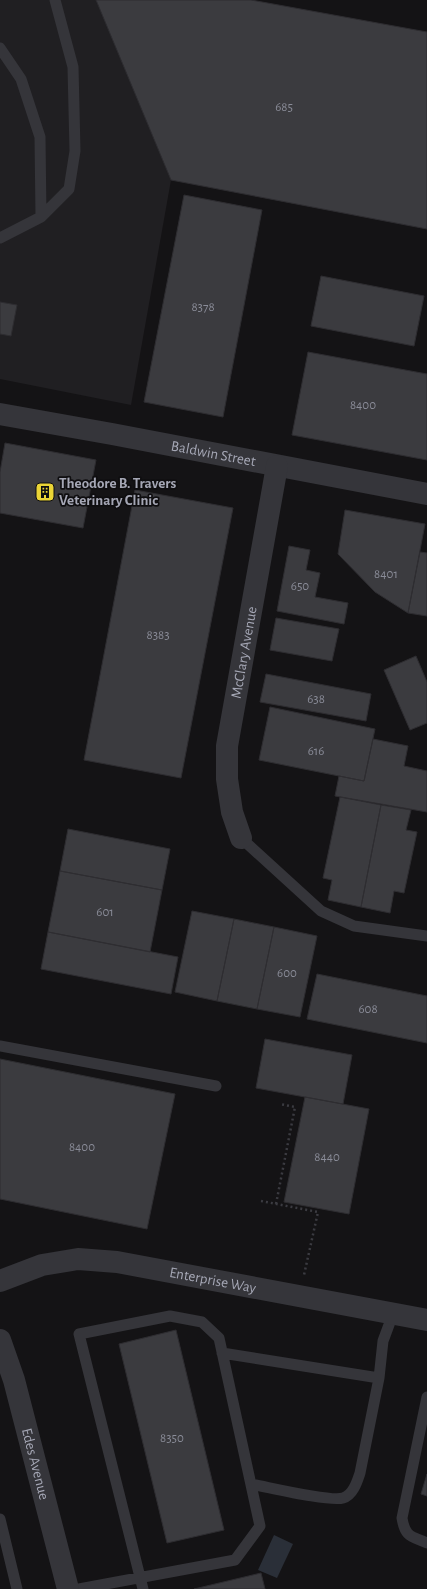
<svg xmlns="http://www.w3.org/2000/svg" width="427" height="1589" viewBox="0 0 427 1589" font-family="'Alegreya Sans',sans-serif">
	<rect width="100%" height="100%" fill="#141315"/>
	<path fill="#201f22" d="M0 0H96L171 180 131 405 0 379Z"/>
	<path fill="#2a2f38" d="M274 1535 293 1544 277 1578 258 1570Z"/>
	<path fill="#3b3b3f" stroke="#2e2d31" d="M96 0H251L427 32V229L171 180Z
		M184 195 262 210 223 417 144 402Z
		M321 276 424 296 414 346 311 326Z
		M0 302 17 305 11 336 0 334Z
		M308 352 427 374V460L292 435Z
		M5 443 96 460 83 528 0 513V472Z
		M135 490 233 508 181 778 84 760Z
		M345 510 425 524 408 613 375 592 338 554Z
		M289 546 310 550 306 570 320 573 315 597 348 603 344 624 277 611Z
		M420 552 427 553V616L408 613Z
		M276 618 339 629 332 661 270 650Z
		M416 656 427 682V723L410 730 384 670Z
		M266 674 371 694 366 721 260 702Z
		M270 707 375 729 364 781 259 760Z
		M373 739 408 746 404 766 427 771V812L335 796 339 776 364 781Z
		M340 797 381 805 361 907 328 900 332 880 323 878Z
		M381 805 411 810 406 830 417 832 404 893 394 891 390 913 361 907Z
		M68 829 170 849 162 890 60 871Z
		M60 871 162 890 150 952 48 932Z
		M192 911 234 919 217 1001 175 992Z
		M234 919 274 927 257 1009 217 1001Z
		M274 927 317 936 300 1017 257 1009Z
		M48 932 178 957 171 994 41 969Z
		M317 974 427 996V1043L307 1019Z
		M265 1039 352 1055 343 1104 256 1088Z
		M0 1059 175 1094 147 1229 0 1199Z
		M305 1097 369 1109 349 1214 284 1202Z
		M176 1330 224 1530 167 1543 119 1344Z
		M427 1474V1496L421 1494Z
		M261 1573 265 1589H194Z"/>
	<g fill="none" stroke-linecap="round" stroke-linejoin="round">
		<path stroke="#3b3b41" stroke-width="2.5" stroke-dasharray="2 3" stroke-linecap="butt" d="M261 1201 318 1212 304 1275
			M276 1204 295 1107 280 1104"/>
		<path stroke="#35353a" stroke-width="11" d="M0 48 21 79 40 137 41 217
			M0 238 41 217 69 189 75 151 73 67 55 0
			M241 838 321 911 354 926 427 936
			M0 1046 216 1086
			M222 1353 379 1378
			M427 1397 402 1518C405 1537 411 1536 427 1543
			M251 1484C268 1487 330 1502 343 1498 353 1495 357 1482 360 1473L379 1378 383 1341 393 1314
			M0 1519 17 1589
			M79 1589 235 1560 260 1526 219 1338 202 1322 170 1316 79 1334 140 1577 143 1589"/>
		<g stroke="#35353a" stroke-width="22">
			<path id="s1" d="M0 414 112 434 427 494"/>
			<path id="s2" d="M241 838 232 812 227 779V746L277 466"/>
			<path id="s3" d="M0 1281 42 1265 78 1259 117 1262 427 1320"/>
		</g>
		<path stroke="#35353a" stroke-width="22" id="s4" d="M0 1340 14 1380 68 1589"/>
	</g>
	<defs>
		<symbol id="building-square" viewBox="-11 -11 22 22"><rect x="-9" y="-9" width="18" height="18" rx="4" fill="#ebd536" stroke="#0f0e10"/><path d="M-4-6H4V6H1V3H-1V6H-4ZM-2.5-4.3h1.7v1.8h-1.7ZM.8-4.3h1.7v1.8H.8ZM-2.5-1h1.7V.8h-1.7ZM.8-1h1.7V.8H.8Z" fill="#111"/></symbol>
	</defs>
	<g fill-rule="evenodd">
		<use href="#building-square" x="34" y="481" width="22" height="22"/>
	</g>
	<g text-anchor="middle" stroke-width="3.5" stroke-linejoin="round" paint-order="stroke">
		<g font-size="13" fill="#8a8c98">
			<text x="284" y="111">685</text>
			<text x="203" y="311">8378</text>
			<text x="363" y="409">8400</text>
			<text x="386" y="578">8401</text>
			<text x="300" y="590">650</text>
			<text x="158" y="639">8383</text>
			<text x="316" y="703">638</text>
			<text x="316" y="755">616</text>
			<text x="105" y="916">601</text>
			<text x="287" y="977">600</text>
			<text x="368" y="1013">608</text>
			<text x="82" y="1151">8400</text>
			<text x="327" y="1161">8440</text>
			<text x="172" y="1442">8350</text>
		</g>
		<g font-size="15" fill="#a5a7b5" stroke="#0f0e10">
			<text dy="5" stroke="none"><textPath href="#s1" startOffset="217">Baldwin Street</textPath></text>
			<text dy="5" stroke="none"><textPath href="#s2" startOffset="189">McClary Avenue</textPath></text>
			<text dy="5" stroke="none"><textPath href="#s3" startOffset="218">Enterprise Way</textPath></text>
			<text dy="5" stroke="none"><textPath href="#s4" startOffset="129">Edes Avenue</textPath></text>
		</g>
		<g font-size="15" font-weight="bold" fill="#a5a7b5" stroke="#0f0e10" text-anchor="start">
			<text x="59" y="488">Theodore B. Travers<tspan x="59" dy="17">Veterinary Clinic</tspan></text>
		</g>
	</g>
</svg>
